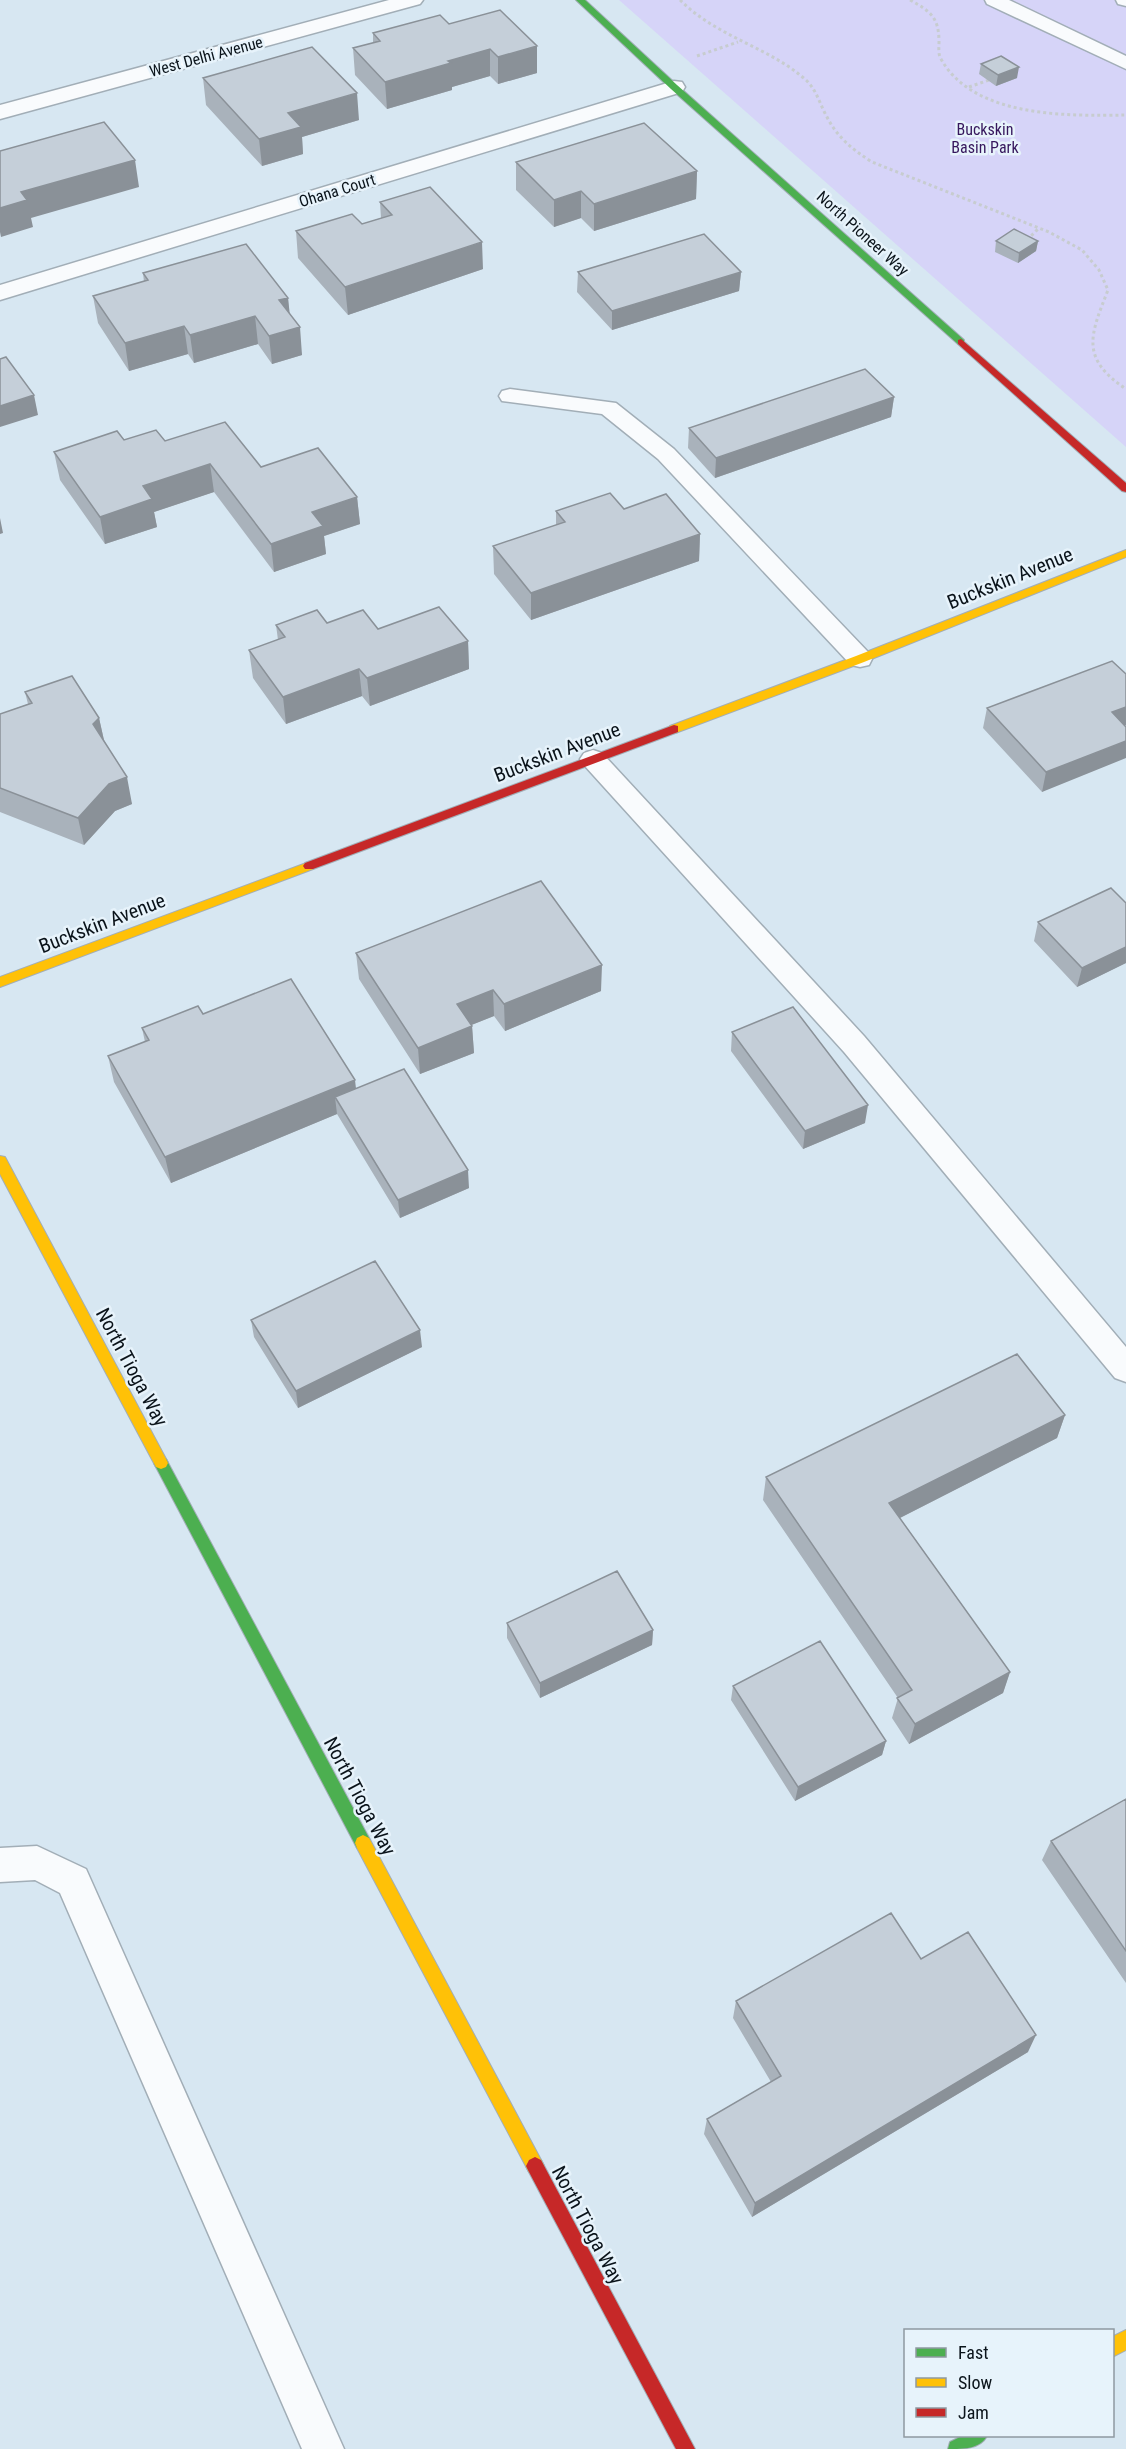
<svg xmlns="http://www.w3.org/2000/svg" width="1126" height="2449" viewBox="0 0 1126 2449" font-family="'Roboto Condensed',sans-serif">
	<rect width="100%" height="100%" fill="#d7e7f2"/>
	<path fill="#d6d4f8" d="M619 0H1126V447Z"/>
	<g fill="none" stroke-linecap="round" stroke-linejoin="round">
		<defs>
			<path id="lane" d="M985 0H1009L1126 56V69L987 4Z
				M1116 0H1126V6L1118 4Z
				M510 389 616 403 674 449 869 653 872 659 869 665 860 667 851 665 658 459 602 414 502 401 499 396 502 391Z
				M593 750 602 753 864 1036 1126 1347V1382L1115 1378 844 1052 584 765 580 759 584 753Z
				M37 1846 86 1869 344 2449H302L60 1893 35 1880 0 1882V1848Z"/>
			<path id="street" d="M389 0H423L420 4 0 119V105Z
				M674 81 682 82 685 87 682 92 0 300V285Z"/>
			<path id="fast" d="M576 0H585L677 85 964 340V344H958L671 89Z
				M161 1457 166 1459 369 1838 371 1843 369 1848 363 1851 357 1848 156 1467 154 1463 156 1459Z
				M962 2436H987C980 2449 963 2449 948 2449L950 2442Z"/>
			<path id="slow" d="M1126 550V557L864 662 678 732 674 733 668 729 670 726 856 656Z
				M309 862 313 863 315 866 313 869 0 987V977Z
				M0 1156 5 1157 166 1459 168 1463 166 1467 161 1469 156 1467 0 1174Z
				M363 1835 369 1838 541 2160 544 2166 541 2172 535 2175 529 2172 357 1848 355 1843 357 1838Z
				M1126 2330V2350L1112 2357V2337Z"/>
			<path id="jam" d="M961 339 1126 483V492L1122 491 958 344V340Z
				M674 725 678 726V732L313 869H305L303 866 305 863Z
				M535 2157 541 2160 695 2449H676L529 2172 526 2166 529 2160Z"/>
		</defs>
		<use href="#lane" stroke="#a2aeb7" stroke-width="3"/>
		<use href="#street" stroke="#a2aeb7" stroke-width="3"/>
		<use href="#fast" stroke="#a2aeb7" stroke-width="2"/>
		<use href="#slow" stroke="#a2aeb7" stroke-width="2"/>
		<use href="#jam" stroke="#a2aeb7" stroke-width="2"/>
		<path stroke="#c7cccf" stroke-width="3" stroke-dasharray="3 3" stroke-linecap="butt" d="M680 0C718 38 770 47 807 81 817 91 820 105 827 117 837 137 853 150 872 162L1049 232 1082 250 1099 270 1108 290C1090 336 1080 358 1126 389
			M910 0C930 11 939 17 939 42 939 48 938 54 941 59 974 118 1068 116 1126 115
			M697 56 738 42
			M969 87 989 80
			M1027 240 1039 228"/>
		<use href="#lane" fill="#f9fbfd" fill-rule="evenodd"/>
		<use href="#street" fill="#f9fbfd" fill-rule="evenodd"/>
		<use href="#fast" fill="#4caf50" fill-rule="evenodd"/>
		<use href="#slow" fill="#ffc107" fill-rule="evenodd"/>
		<use href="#jam" fill="#c62828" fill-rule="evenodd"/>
	</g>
	<path fill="#a9b2bb" d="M449 24 537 73 498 84 490 76 452 87V90L387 109 355 75 353 48 373 43V33Z
		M981 64 1017 78 996 86 979 74Z
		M203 78 359 120 302 137 303 154 262 166 206 105Z
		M516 162 697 171 696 199 594 231 581 218 554 227 516 190Z
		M380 202 483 269 348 315 298 258 296 231 362 224 381 218Z
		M996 241H1038L1036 251 1018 263 995 252Z
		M578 272H741L739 291 612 330 577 292Z
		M143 273 288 298 289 314 302 355 272 364 258 344 194 363 188 354 129 371 98 323 93 296 144 282Z
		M894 397 891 417 715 478 688 448 689 428Z
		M124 440 165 441 261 467 357 497 360 524 324 536 326 554 274 572 214 492 154 512 157 527 105 544 60 480 54 452Z
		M624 509 700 534 699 561 531 620 494 574 493 546 556 525V511Z
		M327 623 378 629 468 641 469 669 370 706 362 696 286 724 253 678 249 650 278 640 276 625Z
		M1126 674V725L1042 792 983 728 987 708Z
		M25 692 99 718 104 740 132 804 115 811 84 845 0 812V714L28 704Z
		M1126 903V963L1077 987 1034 941 1038 922Z
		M356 953 601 991 505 1031 494 1016 471 1025 472 1026 474 1053 420 1074 359 979Z
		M203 1014 356 1088 469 1188 400 1218 337 1114 171 1183 114 1082 108 1056 145 1042 142 1028Z
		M732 1032 865 1123 803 1149 731 1051Z
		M251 1320 422 1347 298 1408 254 1337Z
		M1065 1415 1057 1438 900 1518 1010 1672 1003 1693 909 1744 892 1718 898 1698 763 1500 766 1477Z
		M507 1623 653 1630 652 1645 540 1698 507 1638Z
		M733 1686 886 1741 882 1755 795 1801 731 1700Z
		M1126 1799V1983L1042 1860 1051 1841Z
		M921 1959 1028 2052 752 2217 704 2134 707 2119 771 2082 733 2018 736 2001Z"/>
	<path fill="#8a9198" d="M537 46V73L498 84V57Z
		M490 49V76L452 87V90L387 109 385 82 448 61Z
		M1019 67 1017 78 996 86 998 75Z
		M357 93 359 120 302 137 303 154 262 166 259 139 288 113Z
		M135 160 139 187 31 218 33 227 1 237 0 232V208L21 192Z
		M697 171 696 199 594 231V204Z
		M581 191V218L554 227V200Z
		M1038 241 1036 251 1018 263 1019 253Z
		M482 242 483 269 348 315 345 287Z
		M741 272 739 291 612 330V311Z
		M288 298 291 325 279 300Z
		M255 316 258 344 194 363 190 335Z
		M184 326 188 354 129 371 125 343Z
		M300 327 302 355 272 364 269 336Z
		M34 395 38 415 0 427V406Z
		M894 397 891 417 715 478 716 458Z
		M210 464 214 492 154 512 157 527 105 544 100 517 143 486Z
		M357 497 360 524 324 536 326 554 274 572 271 544 312 512Z
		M0 518 3 533 0 534Z
		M700 534 699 561 531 620V593Z
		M468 641 469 669 370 706 367 678Z
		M359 669 362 696 286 724 283 697Z
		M1126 707V725L1107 732 1112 712Z
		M99 718 105 745 93 724Z
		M1126 741V758L1042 792 1046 772Z
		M127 777 132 804 115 811 84 845 78 818 109 784Z
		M1126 947V963L1077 987 1082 968Z
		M602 965 601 991 505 1031 504 1004Z
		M493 990 494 1016 459 1030 457 1004Z
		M472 1026 474 1053 420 1074 418 1048Z
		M355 1080 358 1106 335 1097 337 1114 171 1183 165 1157Z
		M868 1105 865 1123 803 1149 805 1131Z
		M468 1170 469 1188 400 1218 398 1200Z
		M420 1330 422 1347 298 1408 296 1391Z
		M1065 1415 1057 1438 884 1526 889 1503Z
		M653 1630 652 1645 540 1698V1683Z
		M1010 1672 1003 1693 909 1744 915 1724Z
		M886 1741 882 1755 795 1801 798 1787Z
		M1036 2035 1028 2052 752 2217 755 2203Z"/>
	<path fill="#c5cfd9" stroke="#8a9198" stroke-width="1.5" d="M500 10 537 46 498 57 490 49 448 61 451 63 385 82 353 48 380 41 373 33 440 15 449 24Z
		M312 47 357 93 288 113 301 127 259 139 203 78Z
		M1001 56 1019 67 998 75 981 64Z
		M104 122 135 160 21 192 27 200 0 208V151Z
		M644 123 697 171 594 204 581 191 554 200 516 162Z
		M430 187 482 242 345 287 296 231 352 214 362 224 392 215 380 202Z
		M1014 229 1038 241 1019 253 996 241Z
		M704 234 741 272 612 311 578 272Z
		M246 244 288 298 279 300 300 327 269 336 255 316 190 335 184 326 125 343 93 296 148 280 143 273Z
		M6 357 34 395 0 406V359Z
		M865 369 894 397 716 458 689 428Z
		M225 422 261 467 318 448 357 497 312 512 323 526 271 544 210 464 143 486 152 499 100 517 54 452 117 431 124 440 156 430 165 441Z
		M610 493 624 509 666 494 700 534 531 593 493 546 565 522 556 511Z
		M439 607 468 641 367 678 359 669 283 697 249 650 285 637 276 625 317 610 327 623 363 610 378 629Z
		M1112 661 1126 674V707L1112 712 1126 727V741L1046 772 987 708Z
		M72 676 99 718 93 724 127 777 109 784 78 818 0 788V714L32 703 25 692Z
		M541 881 602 965 504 1004 493 990 457 1004 472 1026 418 1048 356 953Z
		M1111 888 1126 903V947L1082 968 1038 922Z
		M291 979 355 1080 165 1157 108 1056 149 1040 142 1028 198 1006 203 1014Z
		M793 1007 868 1105 805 1131 732 1032Z
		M404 1069 468 1170 398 1200 335 1097Z
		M375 1261 420 1330 296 1391 251 1320Z
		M1017 1354 1065 1415 889 1503 1010 1672 915 1724 897 1698 912 1690 766 1477Z
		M617 1571 653 1630 540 1683 507 1623Z
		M820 1641 886 1741 798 1787 733 1686Z
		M1126 1799V1951L1051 1841Z
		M891 1913 921 1959 968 1932 1036 2035 755 2203 707 2119 781 2076 736 2001Z"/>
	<g text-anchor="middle" stroke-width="5" stroke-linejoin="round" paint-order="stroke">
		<g font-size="16" fill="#0a131a" stroke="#e7f3fb">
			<text transform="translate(206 56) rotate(-15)" y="6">West Delhi Avenue</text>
			<text transform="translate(337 190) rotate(-17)" y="6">Ohana Court</text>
			<text transform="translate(863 233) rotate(42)" y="6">North Pioneer Way</text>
		</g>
		<g font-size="16" fill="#36175d" stroke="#e7f3fb">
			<text x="985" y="135">Buckskin<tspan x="985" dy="18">Basin Park</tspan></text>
		</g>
		<g font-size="20" fill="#0a131a" stroke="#e7f3fb">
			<text transform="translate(1010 578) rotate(-22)" y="7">Buckskin Avenue</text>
			<text transform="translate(557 752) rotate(-21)" y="7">Buckskin Avenue</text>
			<text transform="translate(102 923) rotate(-21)" y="7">Buckskin Avenue</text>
			<text transform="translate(132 1367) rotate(62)" y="7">North Tioga Way</text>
			<text transform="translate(360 1796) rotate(62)" y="7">North Tioga Way</text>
			<text transform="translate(588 2225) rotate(62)" y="7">North Tioga Way</text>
		</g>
	</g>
	<rect x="904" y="2329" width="210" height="108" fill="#e7f3fb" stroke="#8f99a1" stroke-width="1.5"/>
	<rect x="916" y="2348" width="30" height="9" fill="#4caf50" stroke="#8f99a1" stroke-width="1.5"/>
	<text x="958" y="2359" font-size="18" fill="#0a131a">Fast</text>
	<rect x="916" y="2378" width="30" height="9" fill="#ffc107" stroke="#8f99a1" stroke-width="1.5"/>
	<text x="958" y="2389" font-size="18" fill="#0a131a">Slow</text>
	<rect x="916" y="2408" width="30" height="9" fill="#c62828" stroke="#8f99a1" stroke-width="1.5"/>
	<text x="958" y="2419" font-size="18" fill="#0a131a">Jam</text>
</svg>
